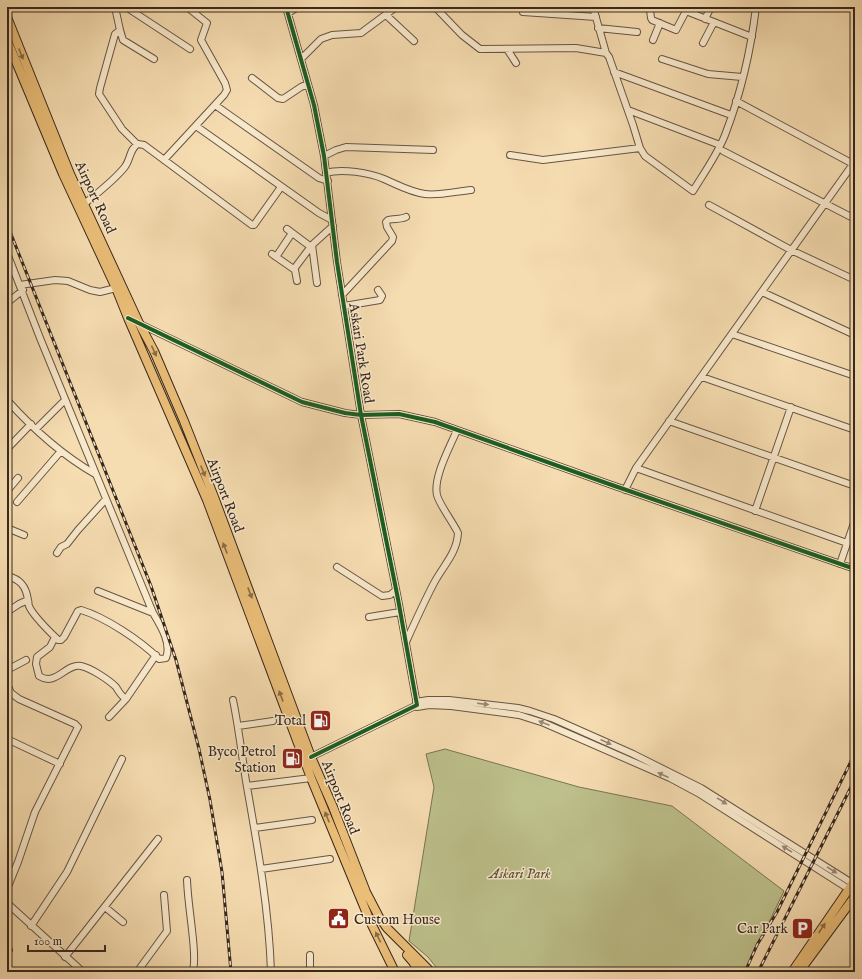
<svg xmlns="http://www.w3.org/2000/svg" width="862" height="979" viewBox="0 0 862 979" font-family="'IM FELL English',serif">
	<rect width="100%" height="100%" fill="#f6ddb1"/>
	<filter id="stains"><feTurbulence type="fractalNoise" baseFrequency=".005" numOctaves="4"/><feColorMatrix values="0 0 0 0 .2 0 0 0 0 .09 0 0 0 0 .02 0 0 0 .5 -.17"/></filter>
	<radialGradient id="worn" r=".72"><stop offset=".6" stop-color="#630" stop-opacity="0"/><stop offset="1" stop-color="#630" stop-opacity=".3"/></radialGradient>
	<path fill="#bdc08b" stroke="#7a7454" d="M445 749 579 787 672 806 784 891 745 972H440L428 957 409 941 434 787 426 754Z"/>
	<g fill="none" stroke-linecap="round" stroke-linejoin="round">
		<defs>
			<path id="minor" d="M115 7 120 30 115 34 100 88 99 94 122 129 137 144
				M126 7 190 49
				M286 7 314 105 324 156 337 262 361 415 398 599 417 705 311 757
				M435 7 462 35 480 49 576 48 606 53
				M593 7 606 53 609 57 633 125 640 148 645 156 693 191C704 173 717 155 725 135 740 96 751 49 756 7
				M645 7 650 10 651 18 652 20 676 30 686 11 752 37
				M523 12 596 17
				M288 13 298 7
				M386 15 414 41
				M705 19 711 7
				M598 28 637 32
				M120 30 123 40 154 59
				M653 40 660 23
				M703 43 714 22
				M507 49 516 63
				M301 59 321 39 332 35 361 33 396 7
				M662 59 708 74 742 77
				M614 72 731 115
				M252 78 278 98 283 99 301 87 308 84
				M736 101 855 165
				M215 105 319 178 328 181
				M628 110 720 145
				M196 126 319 213 332 220
				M723 151 855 219
				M510 155 543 160 640 148
				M324 156 336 150 346 147 433 150
				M164 160 224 95 227 90 225 83 201 40 207 23 187 7
				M326 173C342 168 370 173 384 179 398 185 410 192 425 194 439 196 458 191 471 190
				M84 204C98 193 113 181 124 168 131 160 129 149 138 144L144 145 252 225H254L281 187
				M709 205 791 250 855 280
				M287 229 311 247
				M312 245 317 283
				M7 253 40 338 153 613
				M272 254 295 270 297 281
				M276 257 292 233
				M294 269 312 245 333 226
				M20 285 55 280 68 281 90 290 100 292 116 288
				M762 292 855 335
				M342 295 392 241 393 237 387 227 386 222 388 220C394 218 400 220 406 217
				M7 303 23 290
				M344 306 380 300 382 296 378 290
				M138 323 302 402 345 413 361 415 399 414 435 422 609 484 855 569
				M732 334 855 376
				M702 377 855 430
				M7 400C33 429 62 455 95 474
				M669 421 855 486
				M36 429 65 400
				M7 449 31 424
				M636 468 847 543
				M625 490 636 468 853 164
				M7 491 18 478
				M17 502 61 451
				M755 511 791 407
				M7 528 24 535
				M57 553 61 547 67 544 78 530 106 499
				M840 564 855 520
				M337 567 382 596 390 595 396 590
				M7 576C20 579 26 586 28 600 29 602 28 604 29 606 33 616 50 632 58 640H61L64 637 78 611 81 610C105 617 141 641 159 659L166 658C172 643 160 625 153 613L98 591
				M7 612 19 604 28 600
				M369 617 400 612
				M55 637 50 647 37 657 36 664 39 676C56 687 66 663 81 666 91 668 109 680 116 687 119 692 121 696 126 699
				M406 642C415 622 424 602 434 583 443 566 457 553 458 533 454 524 439 504 437 495 433 477 450 447 457 430
				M7 670 26 660
				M7 684 11 693 19 699 75 724 78 727 35 812 18 862 7 889
				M233 700C239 729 242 758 247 787 258 849 269 910 271 972
				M416 702 428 700H449L518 708 530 711 554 719 633 754 701 788 855 885
				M417 705V707L429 705 451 706 519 715 544 723 670 778 698 793 855 893
				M109 717 126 699 156 655
				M238 726 273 721
				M7 739 60 764
				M247 786 311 778
				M255 828 312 820
				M261 869 330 859
				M187 880C188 905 193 929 194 953 194 960 195 966 192 972
				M7 903 83 972
				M105 907 123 922
				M31 926 67 872 122 759
				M7 948 9 950 7 953
				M310 955V972
				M65 957 158 839
				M7 966 8 968 7 969
				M137 972 167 931 164 895"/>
			<path id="major" d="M7 17 70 174 139 323 154 351 184 421 214 497 311 757 333 807 366 892 379 917 387 928 431 972
				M7 40 63 174 116 288 128 318 207 500 311 778 370 921 395 972
				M407 955 413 962 419 972
				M792 972 855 880
				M799 972 855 896"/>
		</defs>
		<use href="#minor" stroke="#675543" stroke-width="8"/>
		<use href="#major" stroke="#37281e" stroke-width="10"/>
		<use href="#minor" stroke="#f9e9cc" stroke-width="6"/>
		<use href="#major" stroke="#ebbe78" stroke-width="8"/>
		<defs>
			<path id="rail" d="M7 224 151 586 176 660 199 749 210 800 222 872 231 972
				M745 972 757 945 777 912 855 753
				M758 972 855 779"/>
		</defs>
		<use href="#rail" stroke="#37281e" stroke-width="3"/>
		<use href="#rail" stroke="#f9e9cc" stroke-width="1.5" stroke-dasharray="4.5" stroke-linecap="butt"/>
		<defs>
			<path id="cycleway" d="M286 7 314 105 324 156 337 262 361 415 398 599 417 705 311 757
				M128 318 302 402 345 413 361 415 399 414 435 422 609 484 855 569"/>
		</defs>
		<use href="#cycleway" stroke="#f9e9cc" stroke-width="6"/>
		<use href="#cycleway" stroke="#1b5e20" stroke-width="4"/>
	</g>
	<defs><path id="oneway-solid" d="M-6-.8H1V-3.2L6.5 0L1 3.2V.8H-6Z"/></defs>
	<g fill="#886c46">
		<use href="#oneway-solid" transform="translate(21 54) rotate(68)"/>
		<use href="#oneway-solid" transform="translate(154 351) rotate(65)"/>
		<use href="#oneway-solid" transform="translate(203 471) rotate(68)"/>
		<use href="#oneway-solid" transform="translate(225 548) rotate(-111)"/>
		<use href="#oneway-solid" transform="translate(250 593) rotate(69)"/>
		<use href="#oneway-solid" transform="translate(281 696) rotate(-110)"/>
		<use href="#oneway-solid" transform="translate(327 817) rotate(-112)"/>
		<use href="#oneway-solid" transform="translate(822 928) rotate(-56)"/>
		<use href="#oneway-solid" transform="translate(378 937) rotate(-116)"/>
	</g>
	<g fill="#988875">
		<use href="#oneway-solid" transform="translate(483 704) rotate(7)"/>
		<use href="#oneway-solid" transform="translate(544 723) rotate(-159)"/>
		<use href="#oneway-solid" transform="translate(606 742) rotate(24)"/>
		<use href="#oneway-solid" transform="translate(663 775) rotate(-156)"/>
		<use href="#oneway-solid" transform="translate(722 801) rotate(32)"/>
		<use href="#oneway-solid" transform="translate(787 849) rotate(-148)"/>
		<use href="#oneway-solid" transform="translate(832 870) rotate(32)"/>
	</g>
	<defs>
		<symbol id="fuel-square" viewBox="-11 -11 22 22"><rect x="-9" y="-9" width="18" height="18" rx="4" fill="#8f2418" stroke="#f9e9cc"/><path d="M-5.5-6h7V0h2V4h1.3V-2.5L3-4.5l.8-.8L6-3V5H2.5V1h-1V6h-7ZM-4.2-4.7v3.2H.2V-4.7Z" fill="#fff"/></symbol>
		<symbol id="civic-square" viewBox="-11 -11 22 22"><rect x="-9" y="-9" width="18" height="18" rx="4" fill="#8f2418" stroke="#f9e9cc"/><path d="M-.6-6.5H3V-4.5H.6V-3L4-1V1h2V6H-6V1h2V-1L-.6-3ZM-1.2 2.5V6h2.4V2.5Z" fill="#fff"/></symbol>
		<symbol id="parking-square" viewBox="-11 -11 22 22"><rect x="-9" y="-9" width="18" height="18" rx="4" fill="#8f2418" stroke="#f9e9cc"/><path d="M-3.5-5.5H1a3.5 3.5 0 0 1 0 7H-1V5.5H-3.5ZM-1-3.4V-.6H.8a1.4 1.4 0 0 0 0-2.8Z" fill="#fff"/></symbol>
	</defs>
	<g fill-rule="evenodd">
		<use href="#fuel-square" x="308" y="708" width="25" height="25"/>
		<use href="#fuel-square" x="280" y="746" width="25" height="25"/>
		<use href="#civic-square" x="326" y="906" width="25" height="25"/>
		<use href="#parking-square" x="790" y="916" width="25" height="25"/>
	</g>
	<g text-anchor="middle" stroke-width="3" stroke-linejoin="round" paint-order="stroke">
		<g font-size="14" fill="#37281e" stroke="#f9e9cc">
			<text transform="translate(96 197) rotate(65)" y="5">Airport Road</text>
			<text transform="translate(362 353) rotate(81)" y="5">Askari Park Road</text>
			<text transform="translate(226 495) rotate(69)" y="5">Airport Road</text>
			<text transform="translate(341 797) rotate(68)" y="5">Airport Road</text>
		</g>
		<g font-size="14" fill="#37281e" stroke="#f9e9cc" text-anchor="end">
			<text x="306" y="725">Total</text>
			<text x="276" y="756">Byco Petrol<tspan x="276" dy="16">Station</tspan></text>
			<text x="354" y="924" text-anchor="start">Custom House</text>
			<text x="788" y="933">Car Park</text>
		</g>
		<g font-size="14" font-style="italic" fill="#584e39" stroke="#f9e9cc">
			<text x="520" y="878">Askari Park</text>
		</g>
	</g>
	<rect width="862" height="979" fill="none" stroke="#f6ddb1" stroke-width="24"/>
	<rect x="8" y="8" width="846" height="963" fill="none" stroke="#37281e" stroke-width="2"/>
	<rect x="12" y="12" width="838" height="955" fill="none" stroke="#37281e"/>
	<path d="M28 945v6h77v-6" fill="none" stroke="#37281e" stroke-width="2"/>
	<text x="34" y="945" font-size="12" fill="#37281e" stroke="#f9e9cc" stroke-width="3" paint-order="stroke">100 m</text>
	<rect width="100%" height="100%" filter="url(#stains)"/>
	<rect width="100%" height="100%" fill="url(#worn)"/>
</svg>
